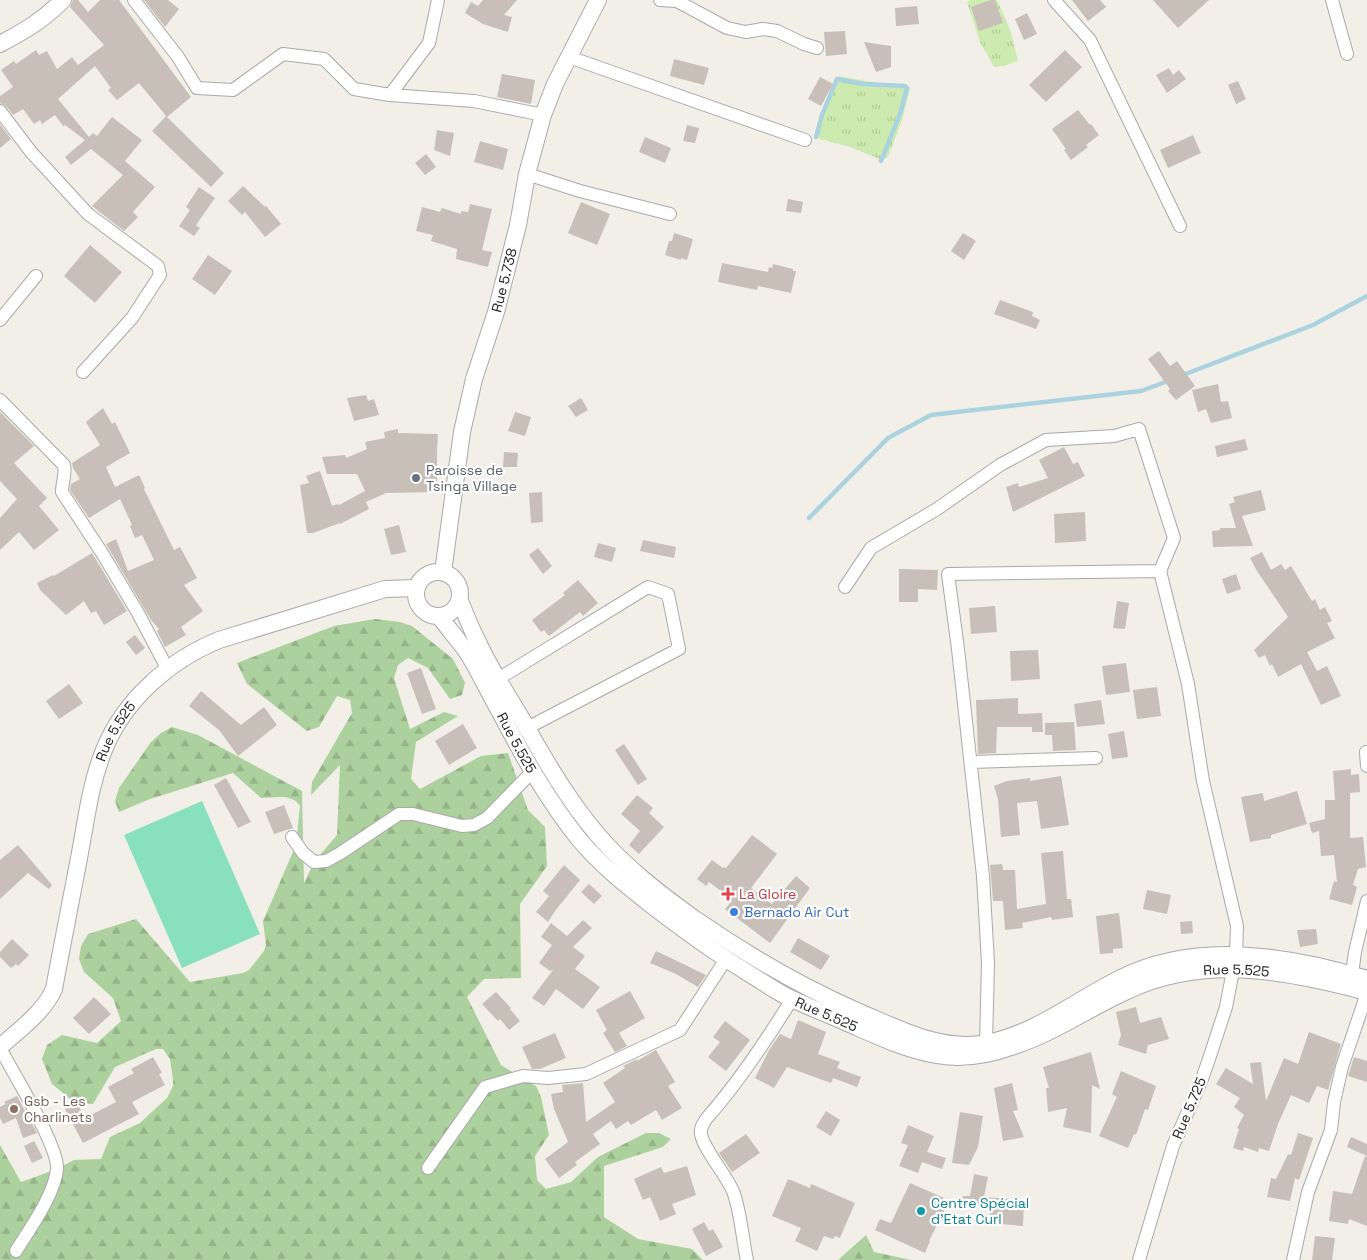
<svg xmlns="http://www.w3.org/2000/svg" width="1367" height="1260" viewBox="0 0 1367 1260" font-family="'Space Grotesk',sans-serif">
	<defs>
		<pattern id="grass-tufts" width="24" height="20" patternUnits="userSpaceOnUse" patternTransform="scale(1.25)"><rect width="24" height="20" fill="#cdebb0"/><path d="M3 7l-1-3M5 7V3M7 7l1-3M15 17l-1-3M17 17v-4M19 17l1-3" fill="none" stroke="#b0c997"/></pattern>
		<pattern id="forest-firs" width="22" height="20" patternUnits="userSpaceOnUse" patternTransform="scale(1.25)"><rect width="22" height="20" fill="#add19e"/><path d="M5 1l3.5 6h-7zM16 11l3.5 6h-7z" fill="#95b388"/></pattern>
	</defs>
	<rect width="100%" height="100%" fill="#f2efe9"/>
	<path fill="url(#grass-tufts)" d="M971 0H997L1010 29 1018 61 1004 66 994 67 980 42 967 2Z
		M839 76 877 83 904 84 907 85 910 89 902 120 888 157 882 160 850 147 820 139 815 134 818 123Z"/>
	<path fill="url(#forest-firs)" d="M375 619 400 622 412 626 453 659 465 683 462 695 450 699 428 668 408 658 398 665 394 678 410 729 444 712 458 716 416 742 411 779 420 789 481 756 508 753 528 810 545 827 547 866 520 904 521 978 484 979 467 997 501 1065 536 1086 541 1097 549 1135 535 1156 537 1180 546 1189 571 1182 598 1157 646 1133H659L671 1139 663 1147 604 1166V1217L638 1239 692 1249 703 1260H0V1145L21 1182 57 1169 74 1160 101 1159 110 1137 140 1123 167 1098 173 1086V1080L170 1059 163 1049H156L115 1067 93 1104 74 1102 52 1084 42 1059 47 1045 62 1035 97 1043 121 1021 113 998 84 972 79 959 81 946 88 934 136 919 190 982 243 973 249 970 264 951 266 945 263 921 296 845 300 806C292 793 275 798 261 798L233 773 150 799 119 812 115 801 119 788 151 742 161 733 172 727 198 735 302 791 304 883 314 862 337 835 340 765 311 795 312 782 352 713 350 700 337 696 319 727 307 731 247 684 237 663 334 626Z
		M866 1235 874 1252 911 1260H838Z"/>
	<path fill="#88e0be" d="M202 801 260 934 182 968 124 835Z"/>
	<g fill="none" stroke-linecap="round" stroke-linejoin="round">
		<path stroke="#aad3df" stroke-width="4.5" d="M816 137 822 115 837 79 863 84 905 86 907 88 900 114 881 161
			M1183 375 1313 325 1367 296
			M809 518 888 438 931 415 1141 391 1168 381"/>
	</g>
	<path fill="#c7bfb8" d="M73 0H78L88 12 100 0H119L191 97 167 117 139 83 117 100 108 90 111 88 95 66 58 99 89 137 93 133 97 136 112 117 142 140 125 161 155 187 133 212 138 217 124 231 92 206 123 175 91 149 71 165 65 157 85 140 65 125 63 126 55 115 42 124 40 120 34 124 23 109 13 115 6 106 0 103V96L13 87 1 70 14 61 16 64 36 50 39 55 47 51 57 69 72 57 78 65 104 45 70 7Z
		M144 0H168L179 9 165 27Z
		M483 0H517L504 15 512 17 508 32 483 24 465 13 471 2 478 6Z
		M991 0H995L1003 23 979 31 971 7Z
		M1072 0H1100L1106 7 1088 21Z
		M1153 0H1209L1178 28Z
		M917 6 919 24 896 26 895 8Z
		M1027 13 1037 34 1024 40 1015 19Z
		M845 31 847 54 826 56 824 32Z
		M864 42 891 46V67L876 72Z
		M1065 50 1082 67 1046 102 1029 85Z
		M674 59 709 68 704 85 670 76Z
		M1169 68 1173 75 1179 70 1186 79 1167 93 1156 75Z
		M502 74 535 80 531 104 497 97Z
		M820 77 833 84 821 106 808 99Z
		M1238 81 1246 99 1236 104 1228 85Z
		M1078 110 1090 125 1091 124 1099 135 1086 145 1088 147 1071 160 1064 150 1066 149 1052 129Z
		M166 116 224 173 211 187 152 131Z
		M0 124 11 139 0 148Z
		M687 125 699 128 695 143 683 141Z
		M437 130 454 133 450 156 434 150Z
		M1193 135 1201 153 1168 168 1160 150Z
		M645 137 671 148 665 163 639 152Z
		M480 141 508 149 503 170 474 162Z
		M426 154 436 167 425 175 415 163Z
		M243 186 265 207 266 206 281 224 265 237 245 212 242 215 228 201Z
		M199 187 215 198 196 225 200 228 194 236 179 226 190 210 186 207Z
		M788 199 803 202 801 213 786 211Z
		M581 202 610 214 597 245 568 233Z
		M470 204 492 209 482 250 492 252 488 267 456 259 457 249 431 241 433 235 416 231 422 207 440 212 442 208 461 214V211L468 212Z
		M674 233 693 239 687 260 681 258V260L665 255 669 241H672Z
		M963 233 976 241 964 260 951 251Z
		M90 245 122 272 95 303 64 276Z
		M208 255 232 271 215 295 192 279Z
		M722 263 768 272 769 267 772 268 773 264 793 269V271H796L791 293 758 286 757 290 718 282Z
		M1000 300 1033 312 1032 316 1040 320 1036 329 994 314Z
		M1159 351 1170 366 1177 361 1195 386 1176 400 1168 391 1170 389 1148 359Z
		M1218 384 1221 402 1228 401 1232 418 1211 423 1206 409 1198 412 1192 390Z
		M366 395 368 401 374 399 379 415 354 421 347 398Z
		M581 398 588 410 576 417 568 406Z
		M103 408 112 424 115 422 130 453 106 467 115 487 139 475 145 488 144 489 174 550 180 547 197 578 184 585 203 611 181 627 186 635 165 647 157 631 159 629 151 620 106 544 116 539 128 571 154 560 142 535 135 538 130 526 132 525 120 499 89 518 70 490 71 484 80 479 73 468 72 463 100 445 86 422Z
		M0 412 34 446 14 463 47 498 39 506 59 530 34 550 19 532 0 550V518L17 499 0 481Z
		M515 412 531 417 525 436 508 431Z
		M398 429V433L438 434 437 451V492L386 493 366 502 369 509 340 524V523L313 533H307L300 485 309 483 306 476 320 471 332 506 338 504 339 505 365 491 357 474H327L322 457 345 455 346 458 367 449 365 442 385 438 384 432Z
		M1245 439 1248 450 1217 457 1215 446Z
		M1064 447 1073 464 1078 462 1085 476 1013 512 1006 487 1018 483 1019 487 1048 478 1039 460Z
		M504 452 518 453 517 467H503Z
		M1261 490 1266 510 1242 516 1253 546 1213 547 1212 531 1220 530V528H1236L1229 504 1235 502 1233 497Z
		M542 492 543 522 531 523 529 493Z
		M1085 512 1086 541 1055 543 1054 514Z
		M399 525 406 552 391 555 384 529Z
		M643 540 676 547 674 558 640 551Z
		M598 543 616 548 612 562 594 557Z
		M538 548 552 566 543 574 529 555Z
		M1262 552 1271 570 1281 564 1285 570 1291 566 1312 601 1315 599 1320 610 1325 607 1332 621 1327 623 1335 638 1307 652 1317 671 1327 666 1341 696 1321 705 1301 664 1278 677 1272 664 1270 666 1265 655 1259 658 1254 650 1288 617 1257 571 1250 558Z
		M92 553 127 611 104 625 96 611 91 613 84 601 66 615 40 590 37 583 53 575 54 576Z
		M899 569 938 570 937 590 918 589V602H899Z
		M1236 574 1241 589 1227 594 1222 579Z
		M578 580 598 603 583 616 580 612 549 636 544 630 541 632 532 620 565 595 563 593Z
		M1117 601 1129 603 1125 629 1113 628Z
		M995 606 997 632 971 634 969 608Z
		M135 635 145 648 136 655 126 642Z
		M1038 650 1040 679 1011 681 1010 651Z
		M1126 663 1130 692 1106 695 1102 666Z
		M421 668 436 709 422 714 407 673Z
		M69 684 83 703 59 719 46 701Z
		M1157 687 1161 716 1137 719 1133 690Z
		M201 691 241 725 264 707 277 725 238 756 219 730 189 706Z
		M1018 698V714L1042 713 1043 732H1032V727H997L996 753 978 754 976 700Z
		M1101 700 1105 724 1077 727 1074 704Z
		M1074 722 1076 750 1053 751 1052 735H1045V723Z
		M463 724 477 748 449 765 435 741Z
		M1124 731 1128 757 1112 759 1108 734Z
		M624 744 647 779 638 785 615 750Z
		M1351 769V775L1359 774 1360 792 1350 793V838L1363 837 1366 867 1358 869 1353 885 1357 887 1352 905 1329 899 1334 881 1337 882 1334 855 1321 856 1319 831 1312 833 1309 823 1325 819V800H1335L1333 771Z
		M1061 776 1069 825 1041 829 1037 801 1017 803 1020 835 1001 837 998 799 994 786 1007 781 1030 778V781Z
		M226 778 251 822 238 828 214 785Z
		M1297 791 1307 824 1271 835V838L1250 842 1241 797 1263 793 1264 801Z
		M637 795 653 808 649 813 664 827 639 854 629 845 640 831 621 814Z
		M284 805 293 828 274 834 265 812Z
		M752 835 777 854 751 888 772 904 796 876 810 888 770 943 725 909 730 903 728 901 730 898 709 882 706 886 697 879 712 860 723 868 724 867 726 868Z
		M18 845 52 885 49 889 28 873 0 899V860Z
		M1063 851 1067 899H1071L1073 917 1052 920 1051 917 1022 923 1023 928 1005 930 1003 901H993L990 865 1002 864 1003 870H1015L1017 909 1046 904 1041 853Z
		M564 865 580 880 555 911 548 922 536 912 549 896 543 891Z
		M589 884 602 896 594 904 581 892Z
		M1147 890 1171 895 1167 914 1143 909Z
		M1119 913 1123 948 1113 949V953L1100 954 1096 916Z
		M583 920 592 928 573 947 585 956 575 969 600 987 583 1009 556 989 544 1006 532 998 553 970 550 971 539 963 552 945 541 937 551 923 567 936Z
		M1192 921 1193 933 1181 934 1180 922Z
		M1316 929 1318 944 1300 947 1297 930Z
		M798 938 830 956 821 970 790 952Z
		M12 939 29 955 18 966 16 964 11 968 0 957V952Z
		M656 951 679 962 706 975 698 987 676 974 650 963Z
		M630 991 645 1018 619 1033 627 1046 615 1052 603 1033 607 1030 596 1010Z
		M496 992 511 1008 510 1009 520 1021 509 1030 500 1019 498 1021 482 1004Z
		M94 997 111 1014 89 1034 73 1018Z
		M1136 1007 1140 1023 1161 1017 1169 1039 1148 1045 1146 1054 1118 1045 1121 1035 1116 1012Z
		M798 1020 826 1032 818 1054 840 1062 837 1068 861 1077 857 1087 833 1078 831 1083 787 1067 774 1088 755 1078 769 1050 780 1034 791 1039Z
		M725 1021 750 1040 726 1071 708 1057 720 1042 713 1037Z
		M1309 1032 1341 1044 1328 1090 1317 1086 1309 1103 1291 1095 1278 1124 1269 1151 1259 1148 1258 1152 1244 1147 1243 1151 1233 1148 1239 1129 1237 1128 1244 1115 1234 1107 1240 1098 1216 1084 1226 1068 1253 1084 1250 1063 1261 1062 1266 1101 1284 1058 1298 1064Z
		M555 1033 566 1058 540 1069H532L522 1047Z
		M656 1050 675 1082 668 1086 682 1108 662 1120 656 1110 631 1125 628 1121 616 1129 611 1121 593 1134 600 1144 575 1162 577 1165 559 1178 545 1159 568 1142 554 1109 551 1094 563 1092 562 1085 583 1083 586 1122 615 1102 603 1083 625 1068 623 1066 637 1059V1061Z
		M1091 1052 1100 1089 1092 1085 1091 1133 1063 1127 1067 1108 1048 1112 1046 1088H1049L1043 1067Z
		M153 1057 162 1073 159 1074 165 1085 132 1102 139 1114 83 1143 65 1109 77 1103 85 1118 116 1102 108 1087 134 1073 131 1069Z
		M1354 1057 1367 1061V1082L1348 1076Z
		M1121 1071 1156 1086 1148 1110 1145 1109 1136 1135 1134 1134 1128 1148 1099 1136 1117 1097 1112 1094Z
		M1012 1083 1018 1110 1013 1111 1024 1137 1003 1141 994 1088Z
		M17 1096 37 1133 23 1138 16 1118 3 1124 0 1118V1107L6 1104 4 1102Z
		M826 1111 840 1120 831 1136 816 1127Z
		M960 1112 983 1116 978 1147 969 1165 952 1163Z
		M908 1125 934 1136 927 1152 946 1158 942 1169 922 1162 918 1173 899 1166 908 1145 901 1143Z
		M1298 1133 1313 1138 1299 1180 1295 1178 1290 1201 1267 1197 1271 1178 1276 1179 1288 1154 1291 1155Z
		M746 1134 760 1153 732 1172 719 1153Z
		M1351 1137 1367 1144V1156L1347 1147Z
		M34 1141 43 1158 32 1163 24 1146Z
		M1365 1156 1367 1157V1226L1349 1219 1348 1224 1329 1221 1333 1191 1352 1194Z
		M687 1166 696 1195 672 1204 676 1214 660 1221 650 1197 643 1200 634 1179 661 1167 664 1173Z
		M974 1174 988 1177 984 1197 1024 1200 1023 1226 989 1223 990 1208 962 1203 963 1196H970Z
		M788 1179 810 1188 811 1184 855 1203 840 1238 835 1236 833 1239 824 1236 817 1251 795 1241 801 1228 772 1216Z
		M910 1183 944 1198 942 1200 948 1203 929 1241H930L925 1253 875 1230 880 1219 891 1223Z
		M704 1222 709 1231 713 1229 723 1247 706 1256 692 1229Z
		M1315 1236 1335 1238 1332 1260H1312Z"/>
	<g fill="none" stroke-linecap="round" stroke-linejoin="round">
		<defs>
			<path id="minor" d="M134 0 178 57 197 88 233 90 283 54 324 59 354 89 390 95 474 101 543 115
				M660 0 677 1 727 28 746 32 763 29 777 31 804 44 817 48
				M1054 0 1090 40 1180 226
				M1332 0 1347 54
				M569 57 805 140
				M390 95 429 43 438 0
				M0 111 31 152 88 214 158 266 160 275 132 318 83 372
				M527 174 580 191 670 214
				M0 320 36 276
				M0 400 64 465C66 474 62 483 62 492L102 553 138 613 168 670
				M845 587 871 548 937 509 1000 465 1046 440 1114 436 1139 429 1174 538 1160 571 948 574 958 649 983 876 988 963 986 1043
				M498 679 648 587 668 594 679 649 527 728
				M1366 752 1367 766
				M971 762 1096 758
				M292 837 303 853 314 862 326 861 339 854 399 814H413L462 826 474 825 487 818 532 772
				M1352 974 1355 952 1367 901
				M0 1048C12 1071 59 1147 57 1169 55 1194 29 1230 16 1251
				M428 1168 485 1087 523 1076 548 1078 586 1074 680 1030 726 959
				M747 1260C742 1237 741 1213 733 1191 726 1175 703 1148 701 1134 700 1128 703 1124 706 1119 739 1082 766 1041 792 999
				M1139 1260 1173 1146 1202 1079 1211 1053 1226 1007 1236 955 1237 926 1203 781 1188 684 1160 571
				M1293 1260 1308 1192 1331 1130 1334 1102 1342 1067 1367 993"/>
			<g id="tertiary">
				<path d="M0 44C26 30 42 21 63 0"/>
				<path id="s1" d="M443 572 462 432 474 379 496 312 518 225 527 174 543 115 555 84 598 0"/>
				<circle cx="438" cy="594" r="22"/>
				<path d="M460 601C466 615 471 629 478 642 490 669 508 695 523 721 545 760 568 800 597 834 625 867 660 894 695 919 747 955 800 986 857 1011 898 1028 940 1052 987 1043 1036 1033 1075 1001 1119 979 1195 940 1288 955 1367 979"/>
				<path id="s2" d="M439 616C448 628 458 640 467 652 479 671 489 693 500 712 523 756 547 799 578 838 601 866 631 889 659 911 689 934 720 956 753 976 766 984 778 993 792 999 809 1007 827 1014 845 1022 875 1035 903 1049 936 1055 962 1060 989 1055 1014 1046 1054 1033 1089 1008 1127 991 1204 954 1288 971 1367 992"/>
				<path id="s3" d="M0 1047C19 1030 44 1012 54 989 62 945 71 901 79 858 86 822 90 784 104 750 124 700 170 660 219 640L385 589 417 588"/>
			</g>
		</defs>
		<use href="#minor" stroke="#a9a9a9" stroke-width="14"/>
		<use href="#tertiary" stroke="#a9a9a9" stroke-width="18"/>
		<use href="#minor" stroke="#fff" stroke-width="12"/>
		<use href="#tertiary" stroke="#fff" stroke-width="16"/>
	</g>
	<circle fill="#6b7280" stroke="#fff" stroke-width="2" cx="416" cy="478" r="5"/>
	<path fill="#e0444e" stroke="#fff" stroke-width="2" d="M725.5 886.5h5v5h5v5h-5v5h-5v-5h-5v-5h5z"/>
	<circle fill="#3f7fe0" stroke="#fff" stroke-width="2" cx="734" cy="912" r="5"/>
	<circle fill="#8d6e63" stroke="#fff" stroke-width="2" cx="14" cy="1109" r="5"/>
	<circle fill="#0f9aa8" stroke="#fff" stroke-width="2" cx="921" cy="1211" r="5"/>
	<g text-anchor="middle" stroke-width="4.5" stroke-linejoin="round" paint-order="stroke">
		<g font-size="14" fill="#222" stroke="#fff">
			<text dy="5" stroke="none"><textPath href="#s1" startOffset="299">Rue 5.738</textPath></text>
			<text dy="5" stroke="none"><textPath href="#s3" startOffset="346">Rue 5.525</textPath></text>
			<text dy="5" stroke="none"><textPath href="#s2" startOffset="149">Rue 5.525</textPath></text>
			<text dy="5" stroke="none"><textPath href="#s2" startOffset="1004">Rue 5.525</textPath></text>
			<text dy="5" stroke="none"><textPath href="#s2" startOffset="569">Rue 5.525</textPath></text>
			<text transform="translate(1189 1108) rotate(-67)" y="5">Rue 5.725</text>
		</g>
		<g font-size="14" fill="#5b616d" stroke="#fff" text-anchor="start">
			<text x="426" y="475">Paroisse de<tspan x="426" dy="16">Tsinga Village</tspan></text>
		</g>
		<g font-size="14" fill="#be3a42" stroke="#fff" text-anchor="start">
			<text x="739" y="899">La Gloire</text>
		</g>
		<g font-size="14" fill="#366cbe" stroke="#fff" text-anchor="start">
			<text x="744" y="917">Bernado Air Cut</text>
		</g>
		<g font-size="14" fill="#785e54" stroke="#fff" text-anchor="start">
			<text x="24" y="1106">Gsb - Les<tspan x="24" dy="16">Charlinets</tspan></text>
		</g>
		<g font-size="14" fill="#0d838f" stroke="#fff" text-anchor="start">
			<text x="931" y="1208">Centre Spécial<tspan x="931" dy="16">d'Etat Curl</tspan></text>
		</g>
	</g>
</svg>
